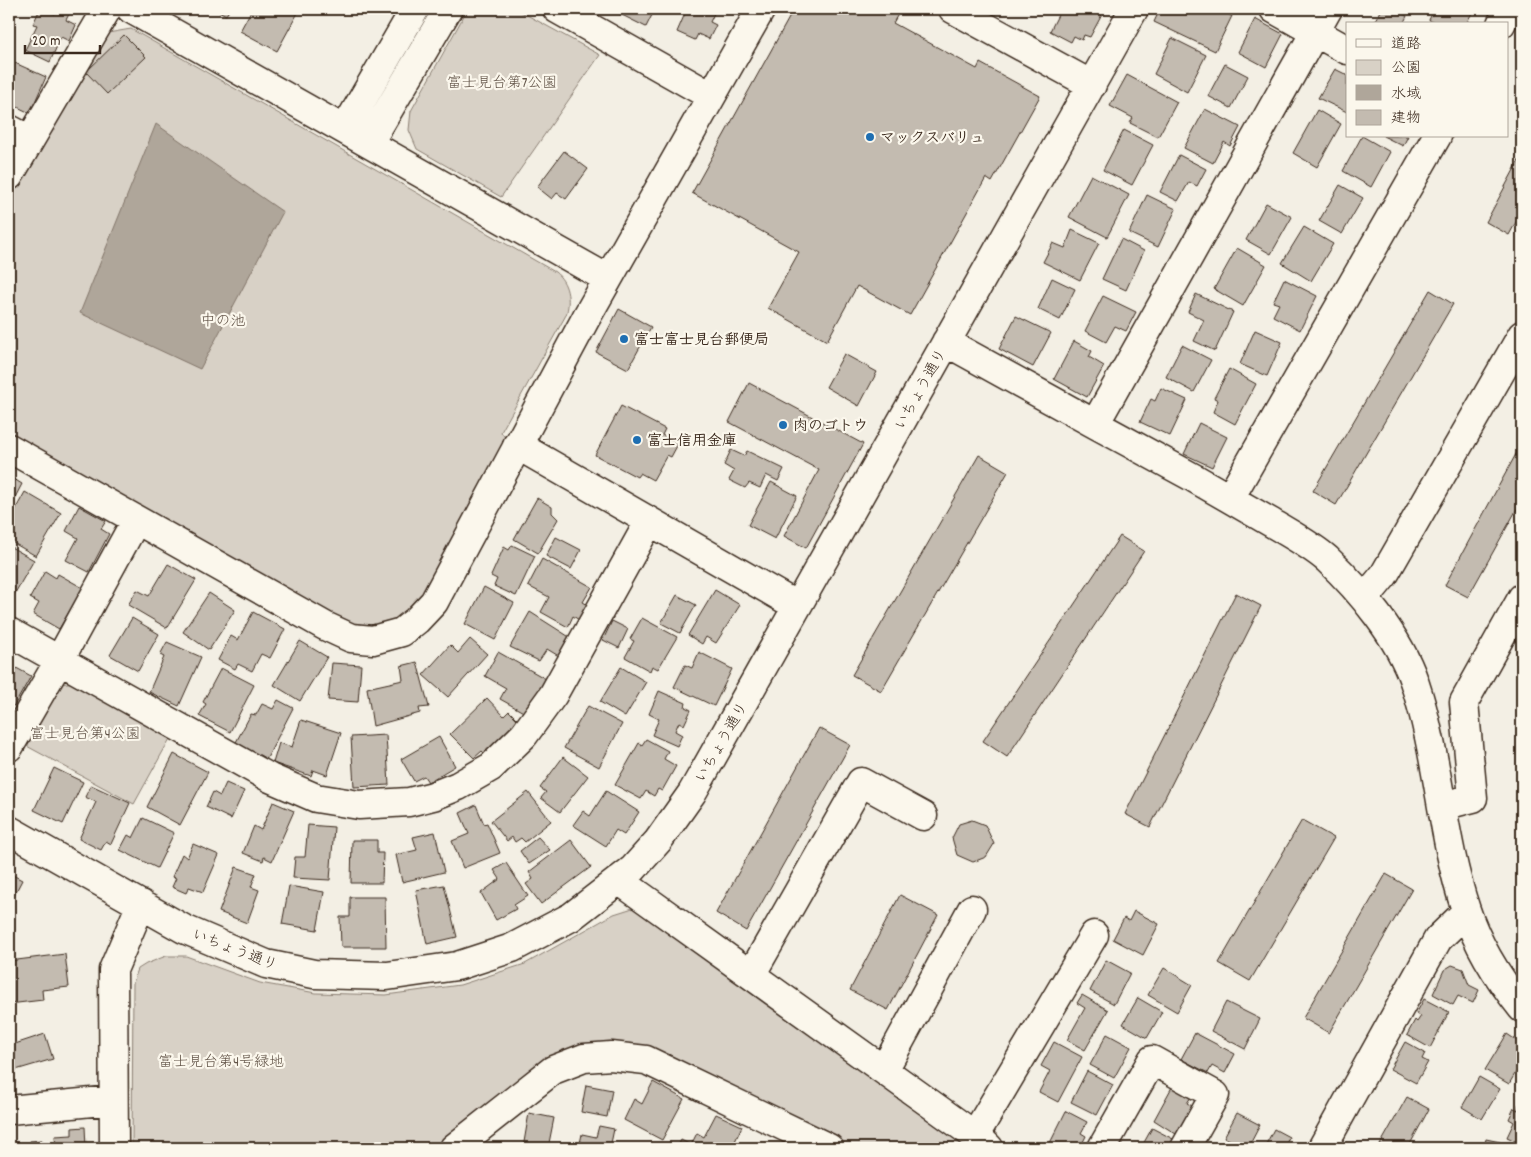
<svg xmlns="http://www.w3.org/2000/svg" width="1531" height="1157" viewBox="0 0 1531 1157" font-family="Dekko,'Klee One',sans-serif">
	<rect width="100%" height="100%" fill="#f3efe4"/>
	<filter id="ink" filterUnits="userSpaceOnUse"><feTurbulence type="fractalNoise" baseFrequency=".02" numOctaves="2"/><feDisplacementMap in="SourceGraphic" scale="10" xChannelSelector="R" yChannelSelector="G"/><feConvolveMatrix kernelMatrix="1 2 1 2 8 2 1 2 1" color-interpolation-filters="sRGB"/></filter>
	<g filter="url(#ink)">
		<path fill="#d8d1c6" stroke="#8a7e72" d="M470 9H516L600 55 501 197 417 149 409 130 411 111 466 12Z
			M131 29 555 272C568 282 571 300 566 315L501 432 507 440 431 590 408 617 357 630 9 437V195L102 34Z
			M74 682 172 735 134 804 23 744 54 685Z
			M636 907 978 1148H853L667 1058 623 1045 453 1136 438 1148H132L133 983 138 969 146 964 166 956H186L260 983 316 993 386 995 460 985 525 964 614 914Z"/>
		<path fill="#afa69a" stroke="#817468" d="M156 124 283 212 200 369 80 313Z"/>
		<path fill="#c3bbb0" stroke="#3b2a1e" d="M9 9H16L9 24Z
			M40 9 55 14 57 9 69 14 66 20 76 25 69 41 61 37 50 62 25 50 37 25 33 24Z
			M215 9H230L226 15Z
			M252 9H300L277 51 240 31Z
			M610 9H655L646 27Z
			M687 9H716L710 22 716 25 709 39 698 34 695 40 677 32Z
			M794 9H901L893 23 977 69 980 63 1040 96 992 182 986 178 910 315 857 286 827 341 768 308 799 252 692 193Z
			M1061 9H1105L1090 37 1084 35 1082 40 1074 36 1071 42 1050 31Z
			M1160 9H1216L1232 16 1215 51 1154 22Z
			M1382 9H1393L1407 16 1403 24H1374Z
			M1434 9H1474L1466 24H1437L1429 20Z
			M1255 19 1283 34 1266 67 1238 52Z
			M124 35 146 57 107 94 86 72Z
			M1172 38 1206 55 1187 92 1154 74Z
			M15 63 46 77 30 113 9 103V68L12 70Z
			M1225 64 1248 76 1231 108 1208 96Z
			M1335 69 1347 75V112L1318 98Z
			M1127 75 1177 102 1158 137 1130 123 1133 118 1110 106Z
			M1205 109 1240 127 1230 146 1224 142 1213 163 1184 148Z
			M1317 110 1341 124 1317 167 1293 153Z
			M1124 130 1153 145 1132 185 1103 170Z
			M1362 136 1390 152 1371 187 1343 171Z
			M1383 136H1408L1403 146Z
			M564 151 588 169 566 199 557 193 552 199 537 187Z
			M1179 155 1206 169 1197 186 1189 182 1178 201 1160 192Z
			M1522 155V211L1509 235 1486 222Z
			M1091 175 1129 195 1107 237 1069 217Z
			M1340 185 1363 198 1342 234 1319 221Z
			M1147 195 1176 209 1158 247 1129 233Z
			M1266 203 1292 217 1271 254 1246 240Z
			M1304 227 1333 244 1311 281 1282 263Z
			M1072 230 1099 243 1080 280 1043 262 1053 243 1065 248Z
			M1121 239 1144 251 1126 290 1102 279Z
			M1237 248 1266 265 1243 306 1214 289Z
			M1052 278 1075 289 1060 320 1038 309Z
			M1284 279 1317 296 1300 330 1273 316 1279 304 1273 302Z
			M1430 290 1453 304 1336 505 1313 491Z
			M1196 294 1233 312 1215 351 1194 341 1204 320 1188 312Z
			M1103 296 1136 312 1126 331 1115 326 1106 342 1085 331Z
			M619 309 651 327 628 369 596 352Z
			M1016 316 1051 333 1033 367 999 349Z
			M1255 330 1282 342 1267 376 1240 364Z
			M1074 341 1092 351 1089 357 1104 366 1087 397 1054 379Z
			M1182 345 1211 360 1194 392 1166 377Z
			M844 354 877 372 859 406 826 387Z
			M1229 369 1256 384 1235 424 1213 412 1218 400 1214 398Z
			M749 383 863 444 806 548 784 536 819 470 729 422Z
			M1161 388 1187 400 1170 436 1140 422 1151 399 1155 401Z
			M621 406 665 429 662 435 678 444 671 457 667 455 653 480 640 473 637 477 595 455Z
			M1199 423 1227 437 1212 467 1184 454Z
			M1522 443V500L1468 597 1445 585Z
			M731 450 744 456 747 451 784 469 778 481 766 475 760 488 749 483 745 488 729 480 734 471 724 465Z
			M979 455 1008 472 881 691 852 675Z
			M9 476 22 484 9 509Z
			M771 482 797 496 775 539 748 525Z
			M25 492 61 513 36 556 10 541 14 533 9 530V521Z
			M537 498 552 507V513L558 519 538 553 514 539Z
			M79 506 106 521 101 529 109 534 89 572 66 560 78 538 66 531Z
			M1120 536 1144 551 1007 757 983 741Z
			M556 537 581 550 571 569 546 556Z
			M512 545 535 556 516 596 494 586 497 579 491 576 504 547 509 550Z
			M9 546 34 560 11 600 9 599Z
			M542 559 592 587 583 602 588 605 579 620 573 616 568 627 541 612 549 597 528 586Z
			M168 564 196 580 167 628 128 605 137 590 149 596Z
			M45 571 56 578 58 574 83 588 59 629 33 614 39 603 30 598Z
			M484 587 514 603 495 640 465 624Z
			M715 590 740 605 716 643 706 637 702 644 688 635Z
			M209 593 235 610 209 650 183 632Z
			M1236 593 1261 606 1150 827 1125 814Z
			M677 595 696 605 680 633 661 623Z
			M253 612 285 629 270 658 261 654 252 671 238 664 235 669 218 660 231 636 238 640Z
			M530 612 571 638 562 658 547 649 539 661 510 647Z
			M132 618 159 634 138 671 110 655Z
			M642 618 677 637 658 669 652 666 650 671 625 657 634 641 630 639Z
			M612 621 628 629 619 648 603 640Z
			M470 639 487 654 448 697 423 675 450 645 458 653Z
			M300 641 327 657 300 701 274 685Z
			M167 642 201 657 179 706 149 692 164 657 160 655Z
			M498 652 546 679 527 714 500 699 506 688 485 676Z
			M699 652 732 669 714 706 674 687 685 665 692 668Z
			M417 662 429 707 419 708 420 713 373 726 367 688 403 680 401 666Z
			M332 663 361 665 358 702 328 700Z
			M9 664 31 676 14 706 9 704Z
			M621 667 646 682 625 717 600 702Z
			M221 668 254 685 230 732 199 716 206 704 203 702Z
			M659 691 686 703 685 707 691 710 684 725 679 722 675 731 682 735 677 746 652 735 659 719 649 714Z
			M487 698 504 716 509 711 520 722 486 755 482 751 474 758 450 734Z
			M278 700 293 708 266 760 235 744 251 714 256 715 262 704 273 709Z
			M588 706 622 724 599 767 564 748Z
			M301 720 341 733 327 775 313 770 311 776 273 763 279 743 292 747Z
			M819 728 850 745 746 931 716 913Z
			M386 735 389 785 354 787 351 737Z
			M439 737 455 766 428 782 424 776 414 781 401 759Z
			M646 739 668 751 664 759 676 766 662 791 658 789 654 796 646 791 641 799 615 785 639 743 642 745Z
			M174 754 208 772 180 825 147 807Z
			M563 757 588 776 560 812 541 798 546 792 540 788Z
			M54 768 83 782 63 824 34 810Z
			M226 783 244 791 231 819 206 807 213 792 220 796Z
			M91 785 130 803 111 844 106 841 101 850 79 839 96 802 85 797Z
			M606 791 639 812 624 835 616 830 606 846 573 825 583 811 590 816Z
			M528 792 551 821 525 842 521 838 515 842 512 837 507 841 491 821Z
			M273 802 294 811 272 861 264 857 263 861 243 853 254 826 261 830Z
			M476 805 484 824 487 823 500 853 463 868 452 841 469 834 460 813Z
			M143 818 174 833 157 868 120 850 128 835 133 838Z
			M972 820 985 825 994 844 986 857 973 862 957 855 952 838 959 824Z
			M1302 820 1334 838 1250 981 1219 963Z
			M308 825 334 827 330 880 293 878 295 857H305Z
			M435 832 444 872 402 882 396 855 417 850 413 837Z
			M538 837 550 850 529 864 520 851Z
			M352 840H377V853H383L382 883H351Z
			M571 840 591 867 541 904 526 884 533 879 529 872Z
			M193 844 219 855 203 892 189 887 186 893 172 887 176 878 172 877 182 854 187 858Z
			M506 863 528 896 514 905 516 909 496 920 481 893 500 879 494 870Z
			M236 867 256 874 251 887 259 890 247 923 219 912Z
			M9 873 22 880 9 905Z
			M1386 874 1412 889 1329 1033 1303 1018Z
			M444 885 457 937 427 944 416 890Z
			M289 886 324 892 317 930 282 924Z
			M900 895 938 915 888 1010 850 990Z
			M350 897H385L386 947H341L340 917H350Z
			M1134 911 1159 924 1143 955 1113 939 1124 918 1129 921Z
			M65 954 69 987 42 990 43 1000 9 1004V961Z
			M1106 960 1130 973 1114 1004 1090 991Z
			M1452 965 1463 969 1469 985 1479 990 1473 1003 1458 996 1453 1005 1433 994 1444 970Z
			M1164 968 1192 985 1177 1012 1148 995Z
			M1082 995 1108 1010 1085 1050 1067 1040 1085 1008 1077 1003Z
			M1138 998 1162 1012 1147 1038 1123 1024Z
			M1424 999 1449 1012 1430 1048 1407 1035 1415 1020 1417 1022 1421 1016 1416 1014Z
			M1226 1002 1260 1019 1245 1049 1211 1031Z
			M1195 1033 1235 1054 1225 1073 1212 1066 1208 1073 1181 1059Z
			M45 1034 53 1059 9 1072V1046Z
			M1107 1034 1131 1047 1114 1078 1090 1065Z
			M1507 1034 1522 1044V1062L1509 1084 1485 1070Z
			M1054 1042 1082 1057 1058 1102 1039 1092 1050 1071 1041 1066Z
			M1405 1042 1425 1053 1422 1059 1428 1062 1416 1083 1390 1069Z
			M1087 1071 1113 1085 1097 1115 1071 1102Z
			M1479 1077 1500 1089 1482 1119 1462 1107Z
			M653 1082 684 1099 662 1140 624 1120 634 1099 642 1104Z
			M586 1085 612 1090 607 1117 581 1112Z
			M1172 1087 1191 1097 1187 1103 1192 1106 1176 1134 1154 1120Z
			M1407 1097 1429 1109 1408 1148H1385L1380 1145Z
			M1519 1104 1522 1106V1144L1507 1137 1514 1122 1509 1119 1514 1108 1518 1110Z
			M1066 1111 1087 1122 1081 1133 1086 1136 1080 1148H1059L1050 1143Z
			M529 1113 554 1118 548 1148H523Z
			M1237 1113 1260 1125 1248 1148H1230L1233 1142 1224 1137Z
			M716 1114 742 1126 732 1148H677L681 1140 691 1145 697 1133 704 1137Z
			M599 1126 614 1129 610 1148H579L582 1134 596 1137Z
			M85 1127 86 1148H56L55 1136 72 1135V1128Z
			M1152 1128 1175 1140 1171 1148H1141Z
			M1274 1129 1289 1137 1286 1144 1294 1148H1264Z
			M1486 1139 1500 1142 1498 1148H1484Z
			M42 1140 43 1148H9L31 1146 30 1141Z"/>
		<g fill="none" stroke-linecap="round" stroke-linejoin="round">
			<defs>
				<path id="minor" d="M131 9 608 279
					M557 9 711 96
					M953 9 1092 85
					M1274 9 1347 50
					M1501 24 1509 9
					M9 129 30 140
					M345 129 415 9
					M369 143 448 9
					M9 176 107 9
					M946 342C1029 388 1111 433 1194 478 1220 493 1246 508 1272 523 1290 534 1311 545 1327 559 1360 590 1399 637 1414 681 1439 755 1441 836 1466 910 1478 947 1498 978 1522 1008
					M1095 424 1328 9
					M517 445 797 606
					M9 448 325 626 351 638 373 640 402 632 417 620 434 602 586 318 761 9
					M1230 498 1437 136
					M1365 598 1384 575 1522 335
					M9 632 270 778 316 798 359 805 409 802 433 796 458 786 491 767 524 735 553 695 649 522
					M9 747 59 661 136 520
					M1442 806 1473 798 1464 702 1522 598
					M9 830 184 929 266 964 314 974 387 976 457 966 512 948 571 917 633 869 658 841 692 793 1134 9
					M620 881 981 1140 989 1148
					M751 975 861 782 923 816
					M884 1070 972 909
					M9 1110 113 1100
					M975 1135 1094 935
					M114 1148 113 970 141 904
					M454 1148 553 1070 584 1058 611 1056 646 1060 829 1148
					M1102 1148 1152 1060 1215 1095 1185 1148
					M1322 1148 1438 939 1466 912"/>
			</defs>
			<use href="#minor" stroke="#3b2a1e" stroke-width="31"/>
			<use href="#minor" stroke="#fbf7ec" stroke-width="28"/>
		</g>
	</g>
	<g fill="#1f6fb2" stroke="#fbf7ec" stroke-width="2">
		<circle cx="870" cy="137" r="5"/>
		<circle cx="624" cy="339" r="5"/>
		<circle cx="783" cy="425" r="5"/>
		<circle cx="637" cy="440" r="5"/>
	</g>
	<g text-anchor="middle" stroke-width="4.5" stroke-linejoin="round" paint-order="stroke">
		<g font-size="15" fill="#625448" stroke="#fbf7ec">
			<text x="502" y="87">富士見台第7公園</text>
			<text x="223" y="325">中の池</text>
			<text x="85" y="738">富士見台第4公園</text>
			<text x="221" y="1066">富士見台第4号緑地</text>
		</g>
		<g font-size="15" font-weight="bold" fill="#3b2a1e" stroke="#fbf7ec" text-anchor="start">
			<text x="880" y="142">マックスバリュ</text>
			<text x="634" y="344">富士富士見台郵便局</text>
			<text x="793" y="430">肉のゴトウ</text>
			<text x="647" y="445">富士信用金庫</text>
		</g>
		<g font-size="15" fill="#3b2a1e" stroke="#fbf7ec">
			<text transform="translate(920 389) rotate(-61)" y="5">いちょう通り</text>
			<text transform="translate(721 742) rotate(-60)" y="5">いちょう通り</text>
			<text transform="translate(235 949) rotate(21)" y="5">いちょう通り</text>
		</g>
	</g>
	<rect width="1531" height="1157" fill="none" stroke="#fbf7ec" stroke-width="30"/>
	<rect x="15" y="15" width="1501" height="1127" fill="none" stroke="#3b2a1e" stroke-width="2" filter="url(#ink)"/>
	<rect x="1346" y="22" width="162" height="115" fill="#fbf7ec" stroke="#aea59a"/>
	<rect x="1356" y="39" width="25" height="8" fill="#fbf7ec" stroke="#aea59a"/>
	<text x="1391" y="48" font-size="15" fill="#3b2a1e">道路</text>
	<rect x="1356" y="60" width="25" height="15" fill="#d8d1c6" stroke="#aea59a"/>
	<text x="1391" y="72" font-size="15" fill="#3b2a1e">公園</text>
	<rect x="1356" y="85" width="25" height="15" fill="#afa69a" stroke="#aea59a"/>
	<text x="1391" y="98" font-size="15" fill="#3b2a1e">水域</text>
	<rect x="1356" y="110" width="25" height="15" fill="#c3bbb0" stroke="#aea59a"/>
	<text x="1391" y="122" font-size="15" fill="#3b2a1e">建物</text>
	<path d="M25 45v8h75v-8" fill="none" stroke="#3b2a1e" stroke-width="2.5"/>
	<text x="32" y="45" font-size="15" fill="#3b2a1e" stroke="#fbf7ec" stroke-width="4" paint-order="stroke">20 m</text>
</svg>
